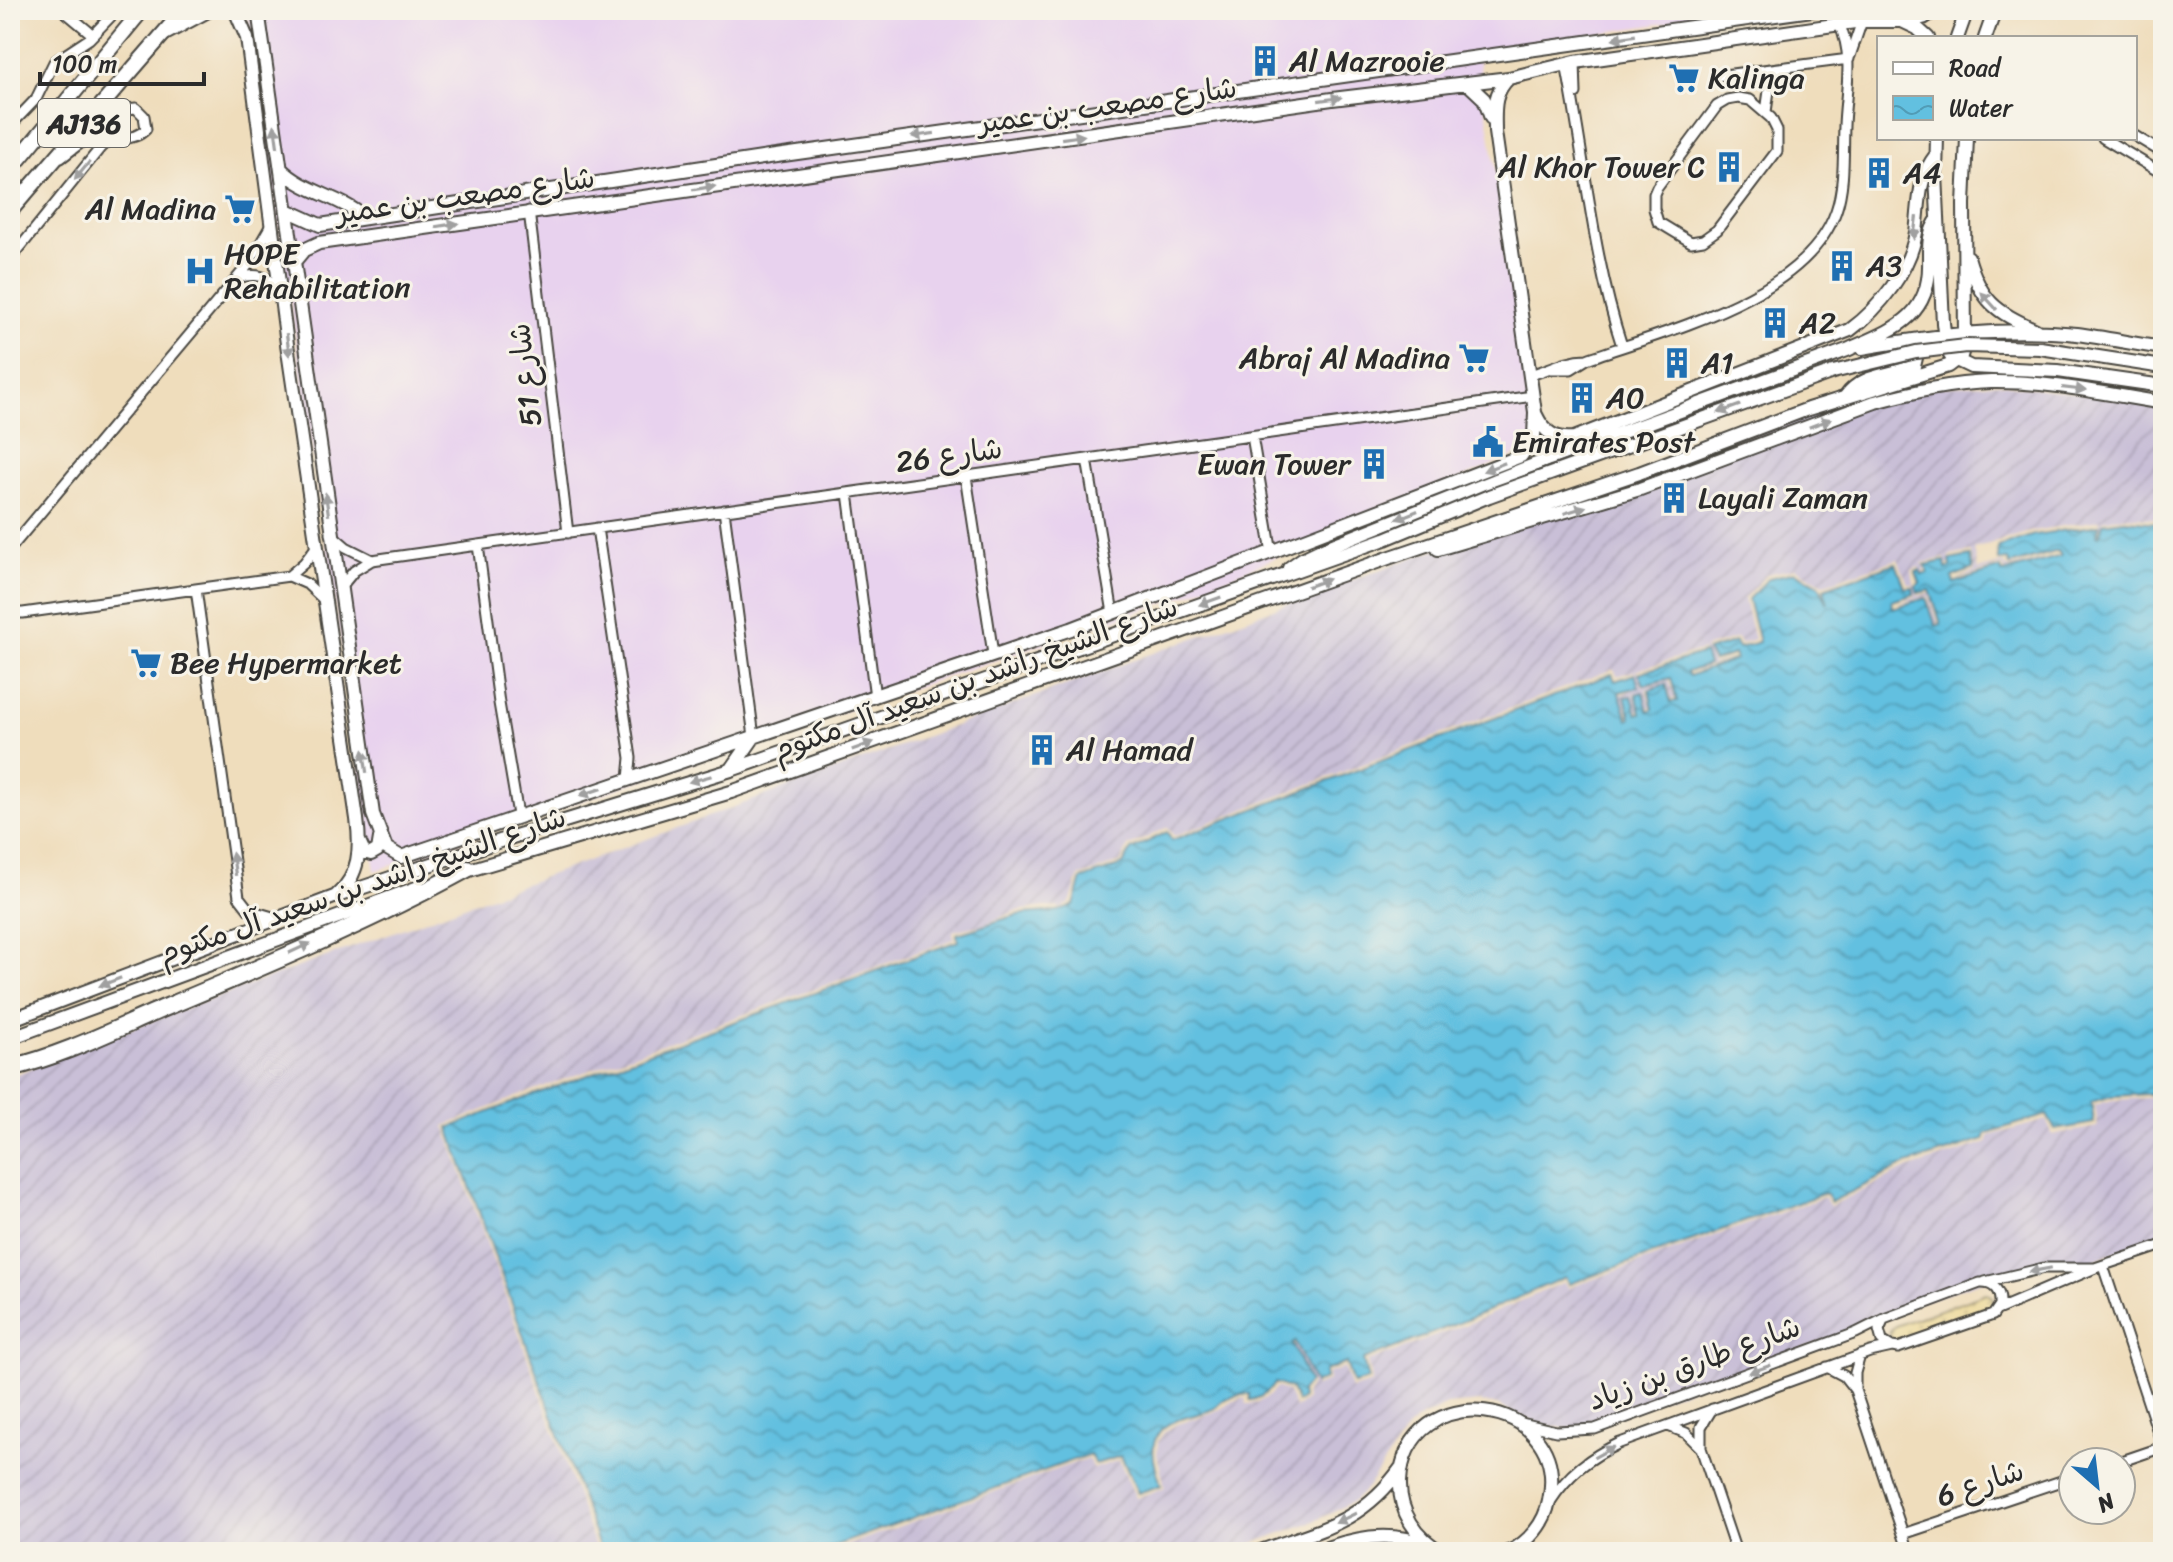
<svg xmlns="http://www.w3.org/2000/svg" width="2173" height="1562" viewBox="0 0 2173 1562" font-family="Sriracha,'Playpen Sans Arabic',sans-serif">
	<defs>
		<pattern id="industrial-furrows" width="10" height="10" patternUnits="userSpaceOnUse" patternTransform="scale(2)"><rect width="10" height="10" fill="#c9bfd7"/><path d="M-1 1l2-2M0 10L10 0M9 11l2-2" fill="none" stroke="#ada4b9"/></pattern>
		<pattern id="sand-dots" width="8" height="8" patternUnits="userSpaceOnUse" patternTransform="scale(2)"><rect width="8" height="8" fill="#eeda9e"/><path d="M2 2h.1M6 6h.1" fill="none" stroke="#cb8" stroke-width="1.8" stroke-linecap="round"/></pattern>
		<pattern id="water-waves" width="16" height="10" patternUnits="userSpaceOnUse" patternTransform="scale(2)"><rect width="16" height="10" fill="#62c0e0"/><path d="M0 5q4-4 8 0t8 0" fill="none" stroke="#519cb6"/></pattern>
	</defs>
	<rect width="100%" height="100%" fill="#f7f3e8"/>
	<filter id="ink" filterUnits="userSpaceOnUse"><feTurbulence type="fractalNoise" baseFrequency=".0125" numOctaves="2"/><feDisplacementMap in="SourceGraphic" scale="16" xChannelSelector="R" yChannelSelector="G"/><feConvolveMatrix kernelMatrix="1 2 1 2 8 2 1 2 1" color-interpolation-filters="sRGB"/></filter>
	<filter id="wash" filterUnits="userSpaceOnUse"><feTurbulence type="fractalNoise" baseFrequency=".006" numOctaves="4" result="noise"/><feDisplacementMap in="SourceGraphic" scale="32" xChannelSelector="R" yChannelSelector="G"/><feGaussianBlur stdDeviation="1.8" result="paint"/><feColorMatrix in="noise" values="0 0 0 0 0 0 0 0 0 0 0 0 0 0 0 0 0 1.4 0 .05"/><feComposite in="paint" operator="in"/></filter>
	<g filter="url(#wash)">
		<rect width="100%" height="100%" fill="#efddbc"/>
		<path fill="#e8d2ee" d="M247 10H1750L1477 52 1539 445 1190 594 375 871Z"/>
		<path fill="url(#industrial-furrows)" d="M1997 383 2163 404V523L2159 519 2124 516 2103 520 2100 532V520L2033 531 1974 549 1978 570 2003 563 2008 568 2057 556 2005 570 2003 565 1956 580 1975 571 1971 552 1949 556V564L1946 565 1945 558 1922 563 1925 571 1922 572 1919 567 1912 570 1914 583 1918 596 1929 593 1938 623 1936 624 1928 596 1896 604 1916 596 1913 584H1908L1898 559 1823 584 1796 568 1767 574 1744 598 1754 639 1740 644 1737 638 1705 648 1712 664 1732 658 1691 673 1709 665 1703 650 1637 670 1643 687 1669 680 1675 698 1672 699 1667 683 1646 689 1651 707H1648L1644 691 1634 693 1639 710 1636 711 1632 695 1624 696 1628 718 1620 695 1640 687 1635 671 1617 676 1614 669 1174 836 1168 827 1128 847 1121 862 1079 877 1070 903 1062 908 1045 907 1016 911 985 924 953 931 954 939 521 1095 445 1126 597 1552H10V1077L73 1050 1798 416 1850 400 1910 388Z
			M2163 1097V1235L2091 1261 2035 1265 1985 1280 1874 1318 1851 1331 1588 1425 1570 1429 1539 1424 1497 1405 1480 1402 1447 1405 1418 1419 1407 1429 1367 1488 1354 1501 1317 1520 1229 1552H828L1088 1458 1093 1469 1119 1460 1136 1498 1165 1487 1157 1455 1158 1441 1165 1431 1177 1424 1217 1411 1233 1401 1246 1398V1404L1257 1403 1269 1396 1276 1387 1288 1392 1295 1408 1306 1400 1305 1393 1311 1385 1293 1346 1295 1345 1315 1387 1328 1381V1373L1344 1368 1351 1389 1372 1383 1367 1362 1472 1322 1564 1282 1568 1288 1824 1197 1830 1206 1909 1168 1987 1143 1989 1136 2046 1120 2053 1135 2098 1127 2095 1105 2112 1100Z"/>
		<path fill="url(#sand-dots)" stroke="#8c8264" stroke-width="2" d="M1986 1293 1992 1297 1994 1303 1988 1312 1900 1345 1890 1338V1331L1895 1326Z"/>
		<path fill="url(#water-waves)" stroke="#467686" stroke-width="2" d="M2125 520 2157 523 2163 527V1093L2112 1096 2091 1102 2094 1123 2055 1130 2047 1115 1986 1133 1984 1140 1907 1164 1831 1202 1825 1193 1569 1284 1565 1277 1471 1318 1363 1360 1368 1380 1353 1384 1346 1363 1324 1371 1325 1379 1314 1384 1295 1342 1292 1344 1309 1382 1301 1392 1302 1399 1297 1402 1291 1389 1275 1383C1268 1392 1262 1398 1250 1400V1394C1242 1395 1232 1396 1225 1399 1218 1403 1222 1404 1215 1408 1196 1418 1163 1416 1155 1440 1150 1454 1157 1471 1161 1485L1138 1493 1121 1456 1095 1464 1090 1454 817 1552H601L449 1128 522 1099 958 941 957 934C978 929 997 920 1018 915 1037 911 1058 915 1074 905L1082 879 1123 865 1131 850 1167 832 1172 840 1612 674 1615 681 1635 674 1639 687 1619 692 1628 720 1631 718 1625 697 1632 696 1637 714 1641 713 1636 694 1643 692 1648 711 1653 709 1649 690 1666 684 1671 702 1677 701 1671 678 1644 685 1639 673 1704 653 1708 665 1687 672 1689 676 1736 659 1734 654 1713 661 1707 651 1735 642 1738 648 1759 642 1748 599 1769 578 1795 572 1819 585 1828 604 1824 588 1896 563 1905 588 1913 587 1914 594 1892 601 1893 608 1926 598 1936 626 1941 624 1930 590 1918 593 1916 586 1920 583 1916 572 1920 570 1922 575 1928 573 1925 565 1945 561 1946 569 1951 567 1950 560 1970 556 1973 569 1952 577 1954 583 2001 568 2002 573 2061 556 2058 551 2010 565 2008 560 1999 561 1998 547 2034 535 2099 525 2097 535 2099 536 2103 523Z"/>
	</g>
	<g filter="url(#ink)">
		<g fill="none" stroke-linecap="round" stroke-linejoin="round">
			<defs>
				<path id="street" d="M63 10 93 35
					M1850 56 1862 21
					M1575 62 1576 93
					M1566 64C1585 158 1592 255 1622 346
					M1716 76 1849 59
					M1738 98 1750 100 1771 118 1777 130V151L1717 230 1703 240 1691 242 1658 222 1654 209V194L1657 187 1717 106 1727 100Z
					M1766 112 1772 69
					M10 126 36 99 54 62 89 39 117 10
					M2135 136 2163 153
					M2103 138 2163 174
					M529 211 568 533
					M10 260 101 147C115 134 133 143 146 129L144 116 136 108 125 109 61 158
					M237 278C256 273 268 275 280 290
					M1551 369H1571L1587 359
					M1530 375C1549 370 1566 359 1587 359 1665 331 1806 298 1836 211 1845 185 1843 154 1844 126 1845 92 1855 57 1839 24
					M1252 436 1272 553
					M1087 459 1113 613
					M966 476 993 654
					M848 493 875 697
					M724 510 754 737
					M597 528 631 758 629 779
					M331 534 346 547 372 560
					M478 545 499 703 518 815
					M10 549 248 265 271 225
					M289 576 304 563 317 546
					M340 588 354 571 372 560 1533 396
					M196 589 239 897 249 910 276 918
					M10 613H23L289 576 307 584 324 600
					M2103 1266 2163 1447
					M1985 1282 2044 1268H2095
					M1980 1283C1994 1282 2001 1291 2000 1305L1993 1315 1898 1348 1892 1347 1882 1341 1879 1330 1884 1319Z
					M1997 1310 2095 1268 2163 1245
					M1860 1355 1855 1373V1390L1909 1552
					M1827 1367 1844 1376 1855 1390
					M1712 1409 1701 1427V1448L1736 1552
					M1521 1423 1556 1431 1595 1429 1856 1333 1884 1319
					M1668 1426 1686 1433 1701 1448
					M2119 1462 2163 1447
					M1550 1502C1568 1474 1590 1457 1620 1443L1870 1352 1892 1347
					M1903 1534 2073 1477"/>
				<path id="secondary" d="M235 10 247 38 287 344 357 819C361 848 360 875 337 895
					M258 10 373 814 386 848 401 857 1071 629 1521 456 1534 437 1535 412 1495 132C1495 111 1492 94 1509 78
					M1903 14C1914 16 1925 24 1931 10
					M165 34 210 10
					M1957 38 1967 10
					M1985 38 1995 10
					M1467 83 1484 99 1491 118
					M1937 138 1936 174 1943 323 1946 349 1952 358 1971 367 2058 371 2163 386
					M281 169C304 192 339 196 364 217
					M287 210 320 225 769 157 1812 10
					M1968 257C1981 302 1995 311 2036 330
					M294 262 304 250 319 243 1332 99 1509 78 1575 62 1862 21H1902L1917 28 1928 38
					M1862 348C1932 336 2006 326 2077 334 2106 338 2135 344 2163 348
					M2040 348 2163 367
					M1846 396C1861 374 1891 376 1914 366L1917 354 1909 346
					M1536 415C1544 432 1555 440 1574 438L1850 330C1880 308 1910 270 1916 232 1920 204 1917 179 1936 155
					M1438 549 1640 489 1875 402C1913 392 1951 383 1991 382 2049 381 2106 394 2163 403
					M1289 568 1302 559 1325 548 1549 459 1847 350C1891 330 1931 319 1929 261 1929 245 1928 233 1938 219
					M731 770 754 737
					M359 841 364 852 371 854 378 850 380 838
					M459 873 731 792 1391 557 1639 473 1808 409 1948 366 1961 356 1965 342 1964 204 1967 138
					M10 1020 334 897 509 838 731 770 1385 539
					M10 1038 419 887
					M1258 1552C1318 1530 1361 1524 1401 1468
					M1316 1552C1353 1538 1387 1530 1425 1544
					M1442 1552C1416 1538 1399 1512 1400 1482 1405 1375 1572 1394 1549 1501 1545 1523 1529 1542 1509 1552"/>
				<path id="primary" d="M10 170 142 10
					M10 211 184 10"/>
				<path id="highway" d="M10 1068C65 1055 117 1028 169 1006 269 964 372 921 467 869"/>
			</defs>
			<use href="#street" stroke="#484641" stroke-width="13"/>
			<use href="#secondary" stroke="#484641" stroke-width="16"/>
			<use href="#primary" stroke="#484641" stroke-width="18"/>
			<use href="#highway" stroke="#484641" stroke-width="20"/>
			<use href="#street" stroke="#fff" stroke-width="9"/>
			<use href="#secondary" stroke="#fff" stroke-width="12"/>
			<use href="#primary" stroke="#fff" stroke-width="14"/>
			<use href="#highway" stroke="#fff" stroke-width="16"/>
			<defs>
				<path id="secondary-bridge" d="M1385 539 1489 496 1833 372 1916 352 1966 346 2040 348"/>
			</defs>
			<use href="#secondary-bridge" stroke="#484641" stroke-width="16" stroke-linecap="butt"/>
			<use href="#secondary-bridge" stroke="#fff" stroke-width="12"/>
		</g>
		<defs><path id="oneway-solid" d="M-6-.8H1V-3.2L6.5 0L1 3.2V.8H-6Z" transform="scale(2)"/></defs>
		<g fill="#a0a0a0">
			<use href="#oneway-solid" transform="translate(1624 37) rotate(171)"/>
			<use href="#oneway-solid" transform="translate(1330 99) rotate(-8)"/>
			<use href="#oneway-solid" transform="translate(923 135) rotate(172)"/>
			<use href="#oneway-solid" transform="translate(276 136) rotate(-98)"/>
			<use href="#oneway-solid" transform="translate(1073 137) rotate(-8)"/>
			<use href="#oneway-solid" transform="translate(82 171) rotate(129)"/>
			<use href="#oneway-solid" transform="translate(704 188) rotate(-9)"/>
			<use href="#oneway-solid" transform="translate(447 225) rotate(-9)"/>
			<use href="#oneway-solid" transform="translate(1915 228) rotate(97)"/>
			<use href="#oneway-solid" transform="translate(1989 301) rotate(-132)"/>
			<use href="#oneway-solid" transform="translate(288 345) rotate(82)"/>
			<use href="#oneway-solid" transform="translate(2074 389) rotate(7)"/>
			<use href="#oneway-solid" transform="translate(1729 409) rotate(160)"/>
			<use href="#oneway-solid" transform="translate(1820 423) rotate(-21)"/>
			<use href="#oneway-solid" transform="translate(1494 467) rotate(159)"/>
			<use href="#oneway-solid" transform="translate(327 504) rotate(-98)"/>
			<use href="#oneway-solid" transform="translate(1575 510) rotate(-17)"/>
			<use href="#oneway-solid" transform="translate(1407 515) rotate(158)"/>
			<use href="#oneway-solid" transform="translate(1318 583) rotate(-20)"/>
			<use href="#oneway-solid" transform="translate(1210 601) rotate(160)"/>
			<use href="#oneway-solid" transform="translate(863 746) rotate(-20)"/>
			<use href="#oneway-solid" transform="translate(365 761) rotate(-98)"/>
			<use href="#oneway-solid" transform="translate(700 779) rotate(164)"/>
			<use href="#oneway-solid" transform="translate(591 792) rotate(162)"/>
			<use href="#oneway-solid" transform="translate(234 864) rotate(-98)"/>
			<use href="#oneway-solid" transform="translate(300 948) rotate(-25)"/>
			<use href="#oneway-solid" transform="translate(110 982) rotate(159)"/>
			<use href="#oneway-solid" transform="translate(2040 1270) rotate(169)"/>
			<use href="#oneway-solid" transform="translate(1760 1369) rotate(160)"/>
			<use href="#oneway-solid" transform="translate(1604 1452) rotate(-29)"/>
			<use href="#oneway-solid" transform="translate(1346 1518) rotate(154)"/>
		</g>
	</g>
	<defs>
		<symbol id="building-bare" viewBox="-9 -9 18 18"><path d="M-4-6H4V6H1V3H-1V6H-4ZM-2.5-4.3h1.7v1.8h-1.7ZM.8-4.3h1.7v1.8H.8ZM-2.5-1h1.7V.8h-1.7ZM.8-1h1.7V.8H.8Z" fill="#1f6fb2" stroke="#f7f3e8" stroke-width="2.5" paint-order="stroke"/></symbol>
		<symbol id="supermarket-bare" viewBox="-9 -9 18 18"><path d="M-6-5.5h2.5l.6 2H6L4.5 2H-2.5L-4.4-4H-6ZM-1.5 3.2a1.3 1.3 0 1 0 .1 0ZM3 3.2a1.3 1.3 0 1 0 .1 0Z" fill="#1f6fb2" stroke="#f7f3e8" stroke-width="2.5" paint-order="stroke"/></symbol>
		<symbol id="hospital-bare" viewBox="-9 -9 18 18"><path d="M-5-5h3v3.5h4V-5h3V5h-3V1.5h-4V5h-3Z" fill="#1f6fb2" stroke="#f7f3e8" stroke-width="2.5" paint-order="stroke"/></symbol>
		<symbol id="civic-bare" viewBox="-9 -9 18 18"><path d="M-.6-6.5H3V-4.5H.6V-3L4-1V1h2V6H-6V1h2V-1L-.6-3ZM-1.2 2.5V6h2.4V2.5Z" fill="#1f6fb2" stroke="#f7f3e8" stroke-width="2.5" paint-order="stroke"/></symbol>
	</defs>
	<g fill-rule="evenodd">
		<use href="#building-bare" x="1243" y="39" width="44" height="44"/>
		<use href="#supermarket-bare" x="1662" y="56" width="44" height="44"/>
		<use href="#building-bare" x="1707" y="145" width="44" height="44"/>
		<use href="#building-bare" x="1857" y="151" width="44" height="44"/>
		<use href="#supermarket-bare" x="218" y="187" width="44" height="44"/>
		<use href="#building-bare" x="1820" y="244" width="44" height="44"/>
		<use href="#hospital-bare" x="178" y="249" width="44" height="44"/>
		<use href="#building-bare" x="1753" y="301" width="44" height="44"/>
		<use href="#supermarket-bare" x="1452" y="336" width="44" height="44"/>
		<use href="#building-bare" x="1655" y="341" width="44" height="44"/>
		<use href="#building-bare" x="1560" y="376" width="44" height="44"/>
		<use href="#civic-bare" x="1466" y="420" width="44" height="44"/>
		<use href="#building-bare" x="1352" y="442" width="44" height="44"/>
		<use href="#building-bare" x="1652" y="476" width="44" height="44"/>
		<use href="#supermarket-bare" x="124" y="641" width="44" height="44"/>
		<use href="#building-bare" x="1020" y="728" width="44" height="44"/>
	</g>
	<g text-anchor="middle" stroke-width="6" stroke-linejoin="round" paint-order="stroke">
		<rect fill="#f7f3e8" stroke="#686764" stroke-width="2" x="38" y="99" width="92" height="48" rx="6"/>
		<g font-size="28" font-weight="bold" fill="#2b2b2b">
			<text x="84" y="133">AJ136</text>
		</g>
		<g font-size="30" fill="#2b2b2b" stroke="#f7f3e8" text-anchor="start">
			<text x="1289" y="71">Al Mazrooie</text>
			<text x="1708" y="88">Kalinga</text>
			<text x="1705" y="177" text-anchor="end">Al Khor Tower C</text>
			<text x="1903" y="183">A4</text>
			<text x="216" y="219" text-anchor="end">Al Madina</text>
			<text x="224" y="264">HOPE<tspan x="224" dy="34">Rehabilitation</tspan></text>
			<text x="1866" y="276">A3</text>
			<text x="1799" y="333">A2</text>
			<text x="1450" y="368" text-anchor="end">Abraj Al Madina</text>
			<text x="1701" y="373">A1</text>
			<text x="1606" y="408">A0</text>
			<text x="1512" y="452">Emirates Post</text>
			<text x="1350" y="474" text-anchor="end">Ewan Tower</text>
			<text x="1698" y="508">Layali Zaman</text>
			<text x="170" y="673">Bee Hypermarket</text>
			<text x="1066" y="760">Al Hamad</text>
		</g>
		<g font-size="30" fill="#2b2b2b" stroke="#f7f3e8">
			<text transform="translate(1107 105) rotate(-8)" y="10">شارع مصعب بن عمير</text>
			<text transform="translate(465 195) rotate(-8)" y="10">شارع مصعب بن عمير</text>
			<text transform="translate(525 375) rotate(-97)" y="10">شارع 51</text>
			<text transform="translate(949 455) rotate(-8)" y="10">شارع 26</text>
			<text transform="translate(975 678) rotate(-20)" y="10">شارع الشيخ راشد بن سعيد آل مكتوم</text>
			<text transform="translate(362 885) rotate(-19)" y="10">شارع الشيخ راشد بن سعيد آل مكتوم</text>
			<text transform="translate(1694 1363) rotate(-20)" y="10">شارع طارق بن زياد</text>
			<text transform="translate(1980 1483) rotate(-18)" y="10">شارع 6</text>
		</g>
	</g>
	<rect width="2173" height="1562" fill="none" stroke="#f7f3e8" stroke-width="40"/>
	<rect x="1877" y="36" width="260" height="104" fill="#f7f3e8" stroke="#a5a39c" stroke-width="2"/>
	<rect x="1893" y="62" width="40" height="12" fill="#ffffff" stroke="#a5a39c" stroke-width="2"/>
	<text x="1949" y="76" font-size="24" fill="#2b2b2b">Road</text>
	<rect x="1893" y="96" width="40" height="24" fill="url(#water-waves)" stroke="#a5a39c" stroke-width="2"/>
	<text x="1949" y="116" font-size="24" fill="#2b2b2b">Water</text>
	<g transform="translate(2097 1486) rotate(152)"><circle r="38" fill="#f7f3e8" stroke="#a5a39c" stroke-width="2"/>
	<path d="M0-6L14 30L0 20L-14 30Z" fill="#1f6fb2"/>
	<text y="-12" font-size="22" font-weight="bold" text-anchor="middle" fill="#2b2b2b">N</text>
	</g>
	<path d="M40 72v12h164v-12" fill="none" stroke="#2b2b2b" stroke-width="4"/>
	<text x="52" y="72" font-size="24" fill="#2b2b2b" stroke="#f7f3e8" stroke-width="6" paint-order="stroke">100 m</text>
</svg>
